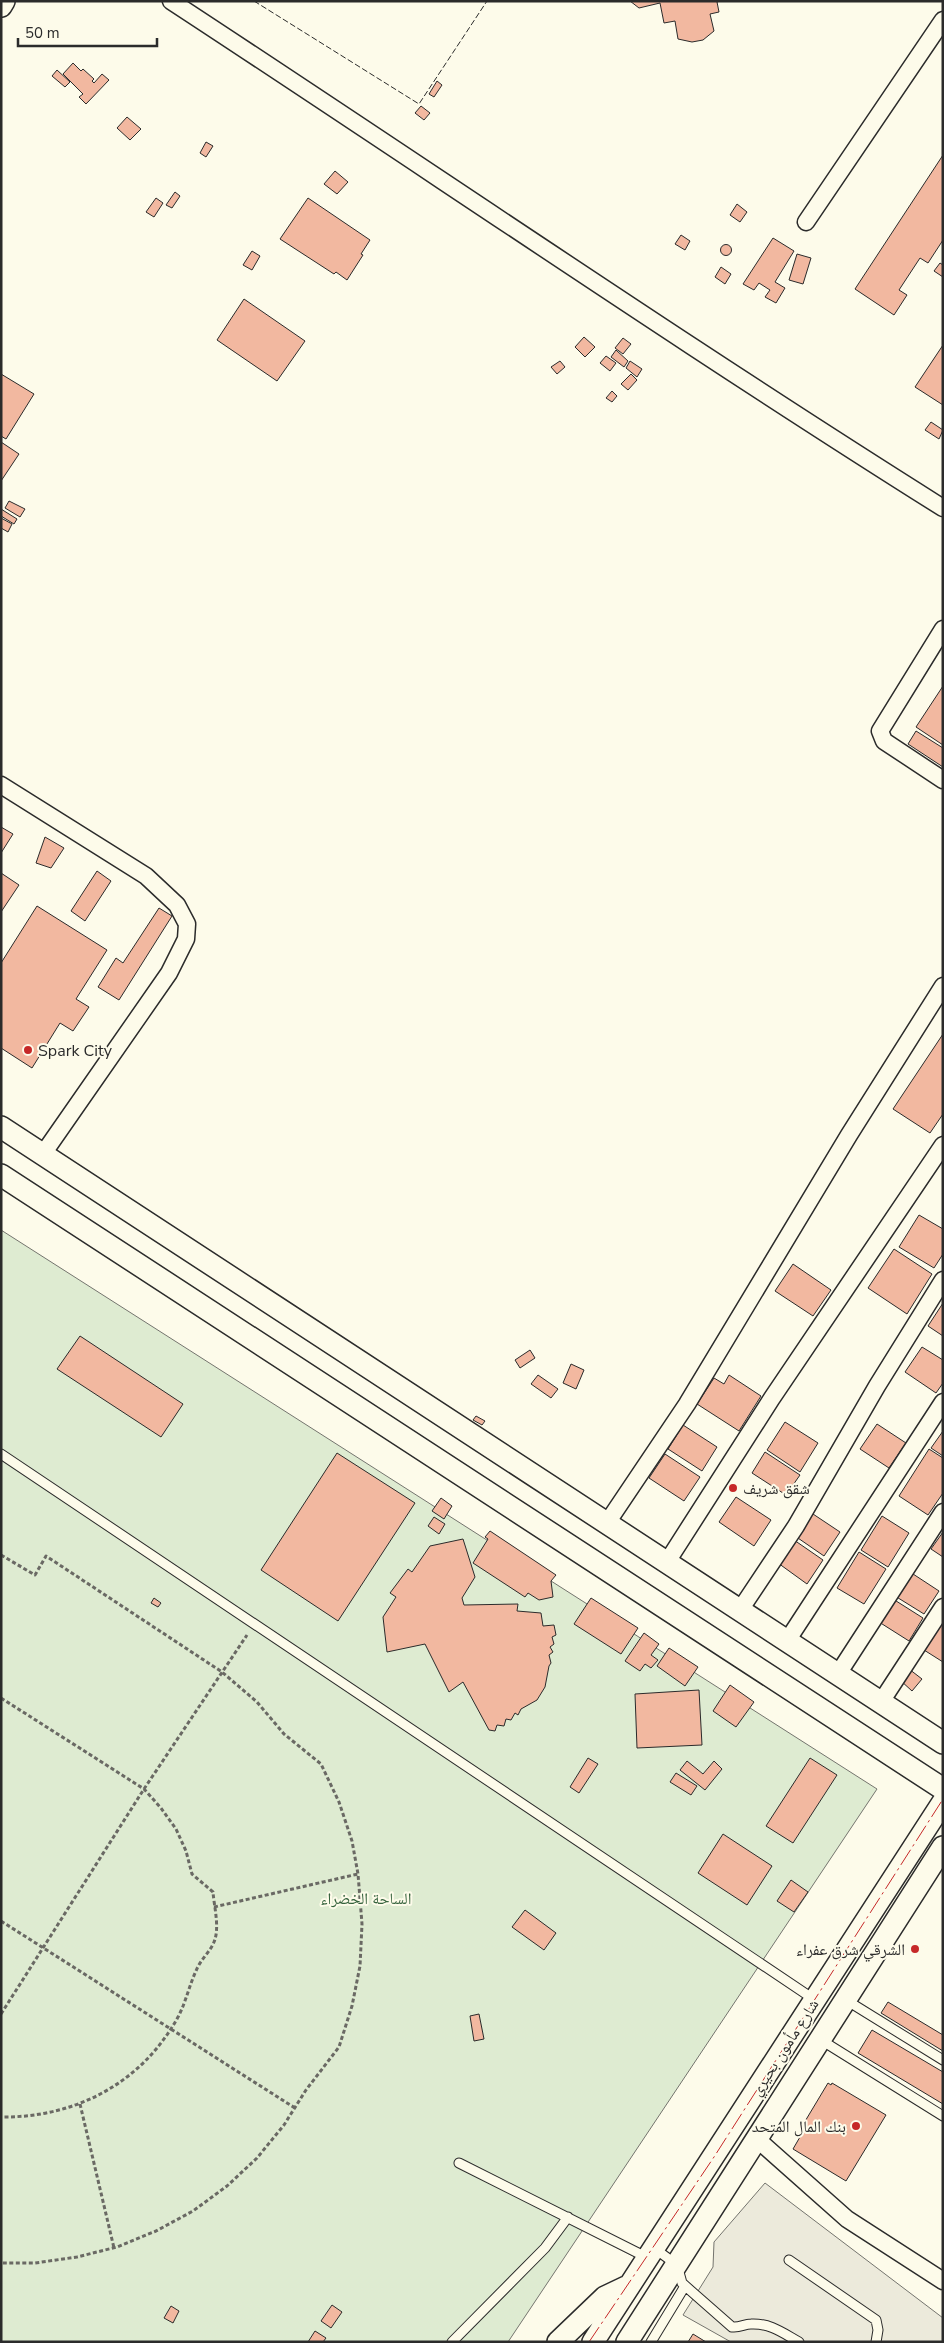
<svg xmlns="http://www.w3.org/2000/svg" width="944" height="2343" viewBox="0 0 944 2343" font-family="'Nunito Sans','Noto Naskh Arabic',sans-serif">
	<rect width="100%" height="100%" fill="#fdfbea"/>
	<path fill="#deebd1" stroke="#74746e" d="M1 1230 877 1789 508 2342H1Z"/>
	<path fill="#eceadb" stroke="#74746e" d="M765 2183 943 2318V2342H731L683 2315 713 2267 714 2242Z"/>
	<path fill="#f2b8a0" stroke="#2b2b2b" d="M630 1H720L717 2 719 12 710 14 714 31 703 40 692 42 678 39 675 21 664 23 660 3 639 8Z
		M73 63 81 71 83 69 94 79 92 81 94 83 102 74 109 80 86 104 79 97 83 94 63 74Z
		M57 70 70 82 65 87 52 76Z
		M437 81 442 85 434 97 429 94Z
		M421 106 430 113 424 120 415 113Z
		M127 117 141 129 130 140 117 128Z
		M206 142 213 146 206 157 200 153Z
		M943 155V240L928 263 920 258 899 290 907 295 894 315 855 289Z
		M335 171 348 182 337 194 324 184Z
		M175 192 180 196 172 208 166 205Z
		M156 198 163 203 154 217 146 212Z
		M308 198 370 240 361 254 363 255 347 280 336 272 334 274 280 239Z
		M737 204 747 212 740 222 730 215Z
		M681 235 690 241 685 250 675 244Z
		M773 238 794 251 775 282 785 288 776 303 765 297 770 290 759 283 754 290 743 284Z
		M720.5 250a5.5 5.5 0 1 1 11 0a5.5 5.5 0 1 1-11 0Z
		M252 251 260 256 252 270 243 265Z
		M797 254 811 258 803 284 789 280Z
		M940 263 943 265V277L934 271Z
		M721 267 731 274 725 284 715 277Z
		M244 299 305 341 277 381 217 340Z
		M584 337 595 347 585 357 575 347Z
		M623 338 631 344 623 354 615 348Z
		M943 345V405L915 387Z
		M616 350 628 361 624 367 611 357Z
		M606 356 616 363 610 371 600 363Z
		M560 361 565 367 557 374 551 367Z
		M630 361 642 369 637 377 626 368Z
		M1 374 34 394 6 439 1 436Z
		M631 374 637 380 628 390 621 384Z
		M612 391 617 396 612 402 606 398Z
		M931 422 943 430 939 439 925 430Z
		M1 442 19 454 1 481Z
		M9 501 25 509 20 517 5 508Z
		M1 509 17 519 14 524 1 516Z
		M1 518 12 524 8 532 1 528Z
		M943 686V745L916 727Z
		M916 731 943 748V767L908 744Z
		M1 827 13 834 1 853Z
		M45 837 64 848 51 868 36 863Z
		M97 871 111 881 85 921 71 911Z
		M1 873 19 885 1 912Z
		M37 906 107 950 76 999 89 1007 73 1031 60 1023 32 1068 1 1048V963Z
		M159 908 172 916 119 1000 98 987 116 958 123 963Z
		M943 1034V1114L930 1133 893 1109Z
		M919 1215 943 1229V1254L934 1268 899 1247Z
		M894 1249 932 1274 907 1314 868 1288Z
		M793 1264 831 1290 813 1316 775 1291Z
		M943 1303V1336L928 1326Z
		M80 1336 183 1404 161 1437 57 1369Z
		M922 1347 943 1360V1383L936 1393 905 1372Z
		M530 1350 535 1358 520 1368 515 1360Z
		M571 1364 584 1370 576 1389 563 1383Z
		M538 1375 558 1389 551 1398 531 1384Z
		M729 1375 761 1396 739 1431 697 1404 714 1378 724 1384Z
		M476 1416 485 1421 482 1425 473 1420Z
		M785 1422 818 1443 800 1472 767 1450Z
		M877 1424 906 1443 889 1468 860 1449Z
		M683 1425 717 1447 702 1471 668 1449Z
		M943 1431V1456L931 1448Z
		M929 1449 943 1458V1493L928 1515 899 1496Z
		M765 1452 800 1475 786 1495 752 1473Z
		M337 1453 415 1503 338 1621 261 1570Z
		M665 1454 700 1477 684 1501 649 1478Z
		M736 1497 771 1520 754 1546 719 1522Z
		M441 1498 452 1506 444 1519 432 1511Z
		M810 1512 840 1532 824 1556 795 1536Z
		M882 1516 909 1533 888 1567 861 1550Z
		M434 1517 445 1524 439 1534 428 1526Z
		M490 1531 556 1575 551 1581 553 1597 539 1600 528 1593 525 1597 473 1563 488 1539 485 1537Z
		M943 1532V1557L931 1549Z
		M463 1539 475 1577 462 1598 464 1605 518 1604 517 1611 541 1613 543 1626 554 1625 556 1635 552 1637 554 1644 550 1647 553 1652 549 1655 551 1663 549 1666 545 1687 537 1700 521 1709 518 1715 515 1713 511 1720 506 1719 504 1726 497 1725 495 1731 489 1730 463 1682 449 1692 425 1644 387 1652 383 1617 396 1597 390 1593 408 1569 412 1572 430 1546Z
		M794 1540 823 1560 807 1584 778 1563Z
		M859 1552 886 1569 864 1604 837 1588Z
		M910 1572 939 1591 924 1614 895 1596Z
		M154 1598 161 1603 158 1607 151 1603Z
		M591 1598 638 1628 621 1654 574 1624Z
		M893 1599 923 1618 909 1641 879 1622Z
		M942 1623 943 1624V1662L924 1650Z
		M644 1633 659 1644 651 1655 658 1660 651 1668 645 1664 640 1671 625 1661Z
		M669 1648 698 1667 685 1686 657 1666Z
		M909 1669 922 1679 912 1691 900 1680Z
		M730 1685 754 1702 736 1727 713 1711Z
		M699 1690 702 1745 637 1748 635 1694Z
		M588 1758 598 1764 579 1793 570 1787Z
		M810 1758 837 1775 793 1843 766 1826Z
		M687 1761 703 1774 714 1761 722 1769 705 1790 680 1770Z
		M676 1773 697 1786 691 1795 670 1782Z
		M723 1834 772 1866 747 1905 698 1873Z
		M791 1880 808 1892 794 1912 777 1901Z
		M525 1910 556 1933 544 1950 512 1927Z
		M888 2002 943 2035V2051L881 2013Z
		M479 2014 484 2039 474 2041 470 2016Z
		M872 2030 943 2072V2104L858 2053Z
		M828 2083 831 2085 832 2083 886 2115 846 2181 793 2149 804 2130 801 2128Z
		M332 2305 342 2312 331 2328 321 2321Z
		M171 2306 179 2311 173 2323 164 2318Z
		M315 2331 326 2338 323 2342H308Z
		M693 2334 706 2342H688Z"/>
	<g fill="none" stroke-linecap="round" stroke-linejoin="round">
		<defs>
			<path id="service" d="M1 1454 815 2000
				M846 2000 943 2060
				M821 2040 943 2116
				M459 2163 648 2258
				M654 2248 677 2265 682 2283 732 2327C740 2328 744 2324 751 2324 770 2323 783 2333 799 2342
				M789 2260 876 2320 878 2330 876 2342
				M452 2342 545 2248 568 2217
				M651 2342 685 2286"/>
			<path id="minor" d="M171 1C429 170 682 344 943 508
				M806 222 943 20
				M943 629 880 731 884 741 943 780
				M1 785 146 876 177 905 187 924 186 939 169 973 43 1154
				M607 1523 687 1404 849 1135 943 986
				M667 1562 772 1398 943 1145
				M740 1610 796 1526 877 1386 943 1280
				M787 1641 943 1402
				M838 1674 943 1512
				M881 1702 943 1607
				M758 2140 847 2219 943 2281"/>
			<path id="tertiary" d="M1 6 4 1
				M1 1127 943 1743
				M1 1175 943 1789
				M558 2342 605 2297 626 2287
				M593 2342 943 1802
				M627 2342 943 1847"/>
		</defs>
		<use href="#service" stroke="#2b2b2b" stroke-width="11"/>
		<use href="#minor" stroke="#2b2b2b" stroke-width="19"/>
		<use href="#tertiary" stroke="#2b2b2b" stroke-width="24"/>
		<path stroke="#6a6964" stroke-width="3" stroke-dasharray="4 2.5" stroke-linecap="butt" d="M1 1555 35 1575 46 1556 222 1672 257 1702 284 1734 321 1764 339 1802 352 1841 358 1874 362 1924 360 1966 352 2006 339 2047 306 2090 284 2125 257 2158 227 2186 193 2211 156 2231 117 2247 77 2257 35 2263H1
			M1 1698 144 1789 161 1808 176 1829 186 1851 192 1874 213 1892C214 1906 220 1928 214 1942 210 1952 200 1960 196 1971 189 1986 186 2002 178 2017 142 2083 75 2118 1 2117
			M214 1907 358 1874
			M1 1921 295 2108
			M1 2014 144 1789 247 1635
			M80 2104 114 2248"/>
		<use href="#service" stroke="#fdfbea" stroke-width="9"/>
		<use href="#minor" stroke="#fdfbea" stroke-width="16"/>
		<use href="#tertiary" stroke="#fdfbea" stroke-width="21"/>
		<path stroke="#2b2b2b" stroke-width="1" stroke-dasharray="6 2.5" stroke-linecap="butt" d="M254 1 419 104 487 1"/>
		<path stroke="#c62828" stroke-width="1" stroke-dasharray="18 4 2.5 4" stroke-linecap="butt" d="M589 2342 714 2157 943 1799"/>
	</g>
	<g fill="#c62828" stroke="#fdfbea" stroke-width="2">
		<circle cx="28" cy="1050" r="5"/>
		<circle cx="733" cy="1488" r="5"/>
		<circle cx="915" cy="1949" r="5"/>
		<circle cx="856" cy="2126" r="5"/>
	</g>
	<g text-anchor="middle" stroke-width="4" stroke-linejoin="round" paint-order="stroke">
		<g font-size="16" fill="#2b2b2b" stroke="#fdfbea" text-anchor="start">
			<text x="38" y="1056">Spark City</text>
			<text x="743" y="1494">شقق شريف</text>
			<text x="905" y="1955" text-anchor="end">الشرقي شرق عفراء</text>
			<text x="846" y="2132" text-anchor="end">بنك المال المتحد</text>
		</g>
		<g font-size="16" fill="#34623c" stroke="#fdfbea">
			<text x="366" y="1904">الساحة الخضراء</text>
		</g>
		<g font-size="16" fill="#2b2b2b" stroke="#fdfbea">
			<text transform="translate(784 2047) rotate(-57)" y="6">شارع مأمون بحيري</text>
		</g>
	</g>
	<rect width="944" height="2343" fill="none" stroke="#2b2b2b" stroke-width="5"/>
	<path d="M18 38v8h139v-8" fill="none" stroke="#2b2b2b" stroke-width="2.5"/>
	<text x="25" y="38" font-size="15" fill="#2b2b2b" stroke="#fdfbea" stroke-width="4" paint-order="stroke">50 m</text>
</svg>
